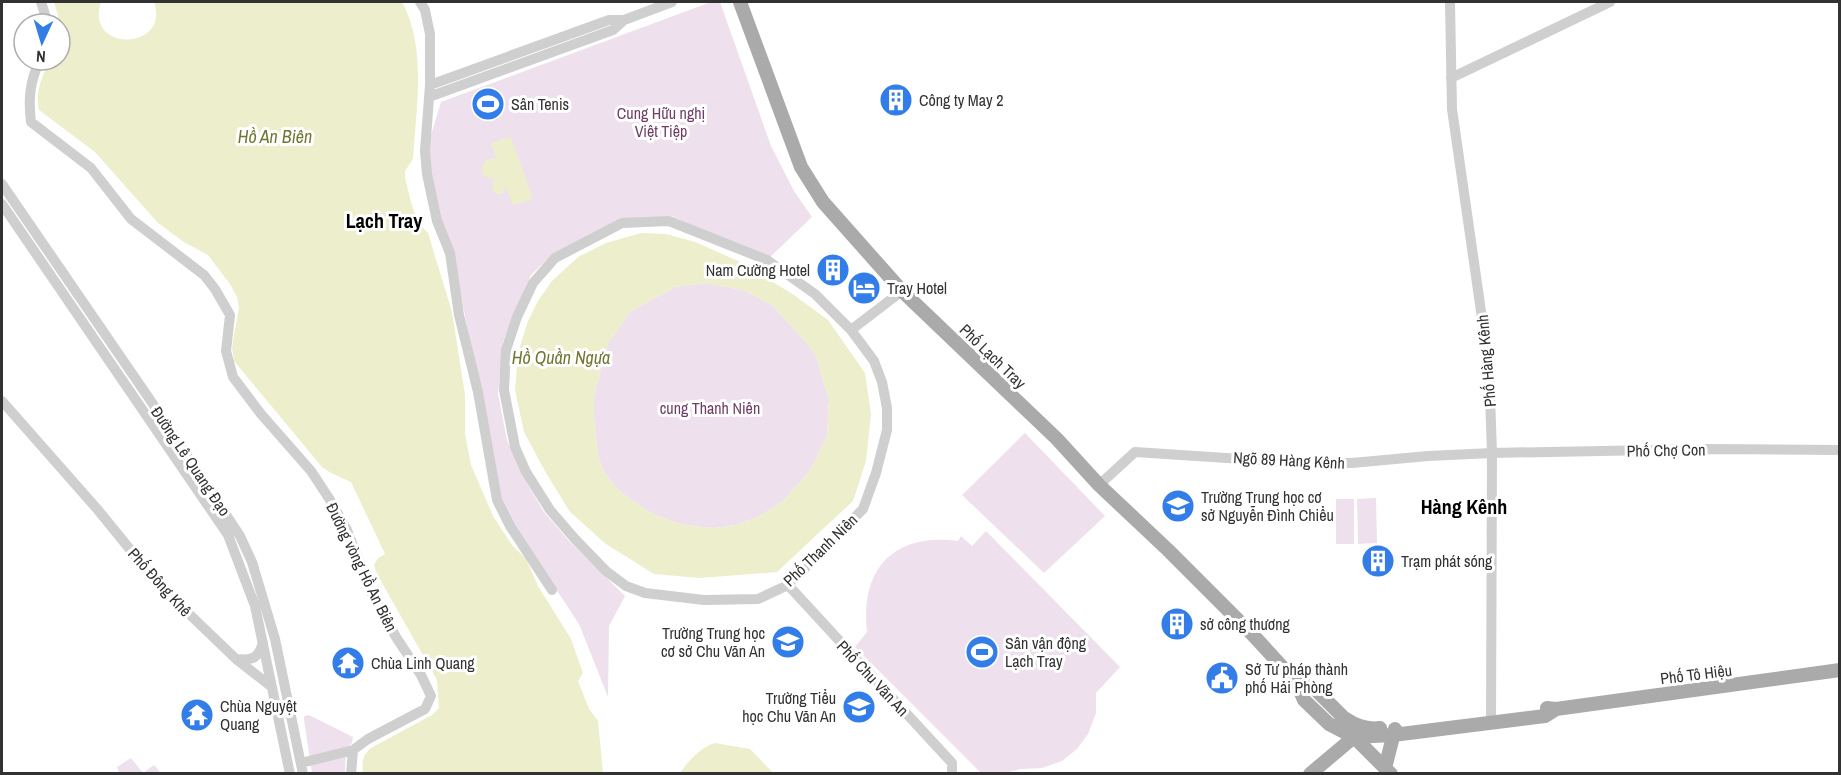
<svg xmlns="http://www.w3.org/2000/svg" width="1841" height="775" viewBox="0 0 1841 775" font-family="'Archivo Narrow',sans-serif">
	<rect width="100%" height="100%" fill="#fff"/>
	<path fill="#eee0ec" d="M711 2H720L771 146 794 191 812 217 767 260 672 216 622 222 553 254 531 275 516 308 503 342 498 394 507 440 522 475 544 512 569 541 625 596 609 626 608 697 579 624 497 500 480 390 452 252 439 221 428 170 429 142 441 102Z
		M706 283 743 290 772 305 806 342 816 356 829 400 827 436 810 471 782 502 758 517 736 525 714 528 683 525 655 515 634 502 616 488 604 472 598 457 594 419V396L608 343 631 311 675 287Z
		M1025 433 1105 516 1044 573 962 495Z
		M1376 498 1377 543 1358 544 1357 499Z
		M1336 499H1354V544H1336Z
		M986 531 1120 667 1096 693V713L1088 734 1077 749 1062 761 1042 768 1021 769 1005 773H981L855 647 867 632C860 568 894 533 958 541L961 536 972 546Z
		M309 715 353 737 352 743 346 749 345 773H312L304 720V716Z
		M131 758 143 773 154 765 161 773H119L117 767Z"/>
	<path fill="#eceecc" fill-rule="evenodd" d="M54 2H101C84 53 171 51 154 2H402C427 47 416 109 413 159L405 171V177C410 197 413 219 428 233L452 312 465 395V434L471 465 493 516 512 545 526 559 538 586 571 639 583 673 578 681 589 709 598 721 603 773H363C362 762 362 756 371 748L432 715 439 708 437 680 377 574 374 565 378 558 385 554 351 482 331 473 322 467 234 361 232 347 239 308 237 297 230 284 208 255 184 242 158 223 95 152 39 110C35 91 42 77 50 60H60V24H58V15Z
		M511 137 533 199 513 205 506 187 502 194H496L492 189 494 178H488L481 173 485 160 496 158 491 143Z
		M641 233 666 234 695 242 738 261 791 293 828 320 865 373 871 414 866 461 853 501 777 572 700 578 654 574 606 544 570 512 546 473 524 432 515 390 518 353 528 321 538 301 552 281 578 257 606 243ZM706 283 743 290 772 305 806 342 816 356 829 400 827 436 810 471 782 502 758 517 736 525 714 528 683 525 655 515 634 502 616 488 604 472 598 457 594 419V396L608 343 631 311 675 287Z
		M715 743 750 749 773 773H680C689 760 700 748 715 743Z"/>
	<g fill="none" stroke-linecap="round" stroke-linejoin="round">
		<path stroke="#cfcfcf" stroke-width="10" d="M41 2 48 24
			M420 2 425 10 430 34V85L425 151 427 174 437 221 450 253 459 315 478 392 497 500 510 526 552 590
			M1450 2 1452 109 1489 367 1492 453 1491 723
			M40 60C30 81 28 98 31 122L91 168 131 219 204 275 215 289 230 315 226 351 233 377 261 414 311 471 332 503 347 530 371 592 396 637 421 675 431 696 425 709 368 739 353 750 301 763
			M1451 78 1610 2
			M430 85 609 20H624L672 2
			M429 97 613 30 624 20
			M2 184 155 407 240 536 252 562 275 639 303 774
			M2 204 228 535 255 606 290 774
			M669 221 767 260 815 294 851 330 874 361 882 382 887 408V430L876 473 863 509 788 585 758 599 704 600 645 593 626 586 606 571 575 539 550 510 526 472 515 447 504 390 506 350 517 317 533 283 555 258 622 223Z
			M851 330 902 291
			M2 401 98 510 159 585 236 659 272 687
			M1099 485 1135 452 1301 463H1352L1428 456 1492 453 1704 449 1840 450
			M788 585 952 763V774
			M237 659C253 661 258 658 263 643
			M351 774 353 750"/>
		<path stroke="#aaa" stroke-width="14" d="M740 2 801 167 823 202 902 291 1057 439 1099 485 1168 550 1253 635 1297 683 1304 700 1329 724 1354 737 1393 735 1545 716 1556 709
			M1297 683 1314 688 1343 717 1354 737 1391 774
			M1547 708 1556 709 1840 670
			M1343 717C1355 725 1365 730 1380 728
			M1385 768 1395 729
			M1310 774 1354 737"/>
	</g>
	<defs>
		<symbol id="building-disc" viewBox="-11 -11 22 22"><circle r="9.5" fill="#337de9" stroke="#fff"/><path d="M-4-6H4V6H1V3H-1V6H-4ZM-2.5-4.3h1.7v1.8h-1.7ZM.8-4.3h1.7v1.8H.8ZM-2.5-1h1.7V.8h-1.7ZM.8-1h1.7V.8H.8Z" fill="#fff"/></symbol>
		<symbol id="stadium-disc" viewBox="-11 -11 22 22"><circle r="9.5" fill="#337de9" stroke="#fff"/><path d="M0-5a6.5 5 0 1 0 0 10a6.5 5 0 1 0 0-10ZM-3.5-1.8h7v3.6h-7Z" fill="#fff"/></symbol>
		<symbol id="hotel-disc" viewBox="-11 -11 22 22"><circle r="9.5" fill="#337de9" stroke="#fff"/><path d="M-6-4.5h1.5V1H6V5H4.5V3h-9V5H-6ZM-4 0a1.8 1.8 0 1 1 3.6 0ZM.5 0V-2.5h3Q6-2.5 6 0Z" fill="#fff"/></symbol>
		<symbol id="school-disc" viewBox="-11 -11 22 22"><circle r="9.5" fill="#337de9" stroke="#fff"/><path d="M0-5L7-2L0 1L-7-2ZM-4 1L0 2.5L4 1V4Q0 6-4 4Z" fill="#fff"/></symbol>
		<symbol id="temple-disc" viewBox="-11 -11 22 22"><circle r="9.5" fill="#337de9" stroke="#fff"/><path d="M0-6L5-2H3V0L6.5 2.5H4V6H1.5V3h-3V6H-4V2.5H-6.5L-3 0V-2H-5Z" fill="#fff"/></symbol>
		<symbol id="civic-disc" viewBox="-11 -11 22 22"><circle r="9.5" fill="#337de9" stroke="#fff"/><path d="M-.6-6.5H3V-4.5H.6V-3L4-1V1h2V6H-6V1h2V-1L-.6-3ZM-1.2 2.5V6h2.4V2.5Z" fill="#fff"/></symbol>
	</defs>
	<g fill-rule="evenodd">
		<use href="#building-disc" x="877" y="81" width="38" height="38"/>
		<use href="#stadium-disc" x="469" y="85" width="38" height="38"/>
		<use href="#building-disc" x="814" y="251" width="38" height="38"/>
		<use href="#hotel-disc" x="845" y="269" width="38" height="38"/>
		<use href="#school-disc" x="1159" y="487" width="38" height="38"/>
		<use href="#building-disc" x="1359" y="542" width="38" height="38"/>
		<use href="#building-disc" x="1158" y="605" width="38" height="38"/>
		<use href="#school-disc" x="769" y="623" width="38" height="38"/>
		<use href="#stadium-disc" x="963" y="633" width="38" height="38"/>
		<use href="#temple-disc" x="329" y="644" width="38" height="38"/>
		<use href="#civic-disc" x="1203" y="659" width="38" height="38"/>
		<use href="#school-disc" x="840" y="688" width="38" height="38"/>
		<use href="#temple-disc" x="178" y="696" width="38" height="38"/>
	</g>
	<g text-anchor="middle" stroke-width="6" stroke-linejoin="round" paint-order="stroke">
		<g font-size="16" fill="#323232" stroke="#fff" text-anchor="start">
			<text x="919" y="106">Công ty May 2</text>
			<text x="511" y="110">Sân Tenis</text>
			<text x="810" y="276" text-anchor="end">Nam Cường Hotel</text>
			<text x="887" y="294">Tray Hotel</text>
			<text x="1201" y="503">Trường Trung học cơ<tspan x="1201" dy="18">sở Nguyễn Đình Chiểu</tspan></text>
			<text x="1401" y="567">Trạm phát sóng</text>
			<text x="1200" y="630">sở công thương</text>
			<text x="765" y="639" text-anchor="end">Trường Trung học<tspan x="765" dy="18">cơ sở Chu Văn An</tspan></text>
			<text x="1005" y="649">Sân vận động<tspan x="1005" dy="18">Lạch Tray</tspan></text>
			<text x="371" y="669">Chùa Linh Quang</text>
			<text x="1245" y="675">Sở Tư pháp thành<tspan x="1245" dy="18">phố Hải Phòng</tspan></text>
			<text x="836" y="704" text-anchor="end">Trường Tiểu<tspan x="836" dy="18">học Chu Văn An</tspan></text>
			<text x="220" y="712">Chùa Nguyệt<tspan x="220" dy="18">Quang</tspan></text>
		</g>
		<g font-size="16" fill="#6f3d65" stroke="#fff">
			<text x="661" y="119">Cung Hữu nghị<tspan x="661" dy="18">Việt Tiệp</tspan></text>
			<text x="710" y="414">cung Thanh Niên</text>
		</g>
		<g font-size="16" fill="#323232" stroke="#fff">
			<text transform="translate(993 356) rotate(44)" y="6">Phố Lạch Tray</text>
			<text transform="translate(1486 361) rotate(-95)" y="6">Phố Hàng Kênh</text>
			<text transform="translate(1666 450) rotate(-1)" y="6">Phố Chợ Con</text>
			<text transform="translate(1289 460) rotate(3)" y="6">Ngõ 89 Hàng Kênh</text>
			<text transform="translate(191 461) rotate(56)" y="6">Đường Lê Quang Đạo</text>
			<text transform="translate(820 550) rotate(-44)" y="6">Phố Thanh Niên</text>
			<text transform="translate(362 567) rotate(64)" y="6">Đường vòng Hồ An Biên</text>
			<text transform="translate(160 582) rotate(48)" y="6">Phố Đông Khê</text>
			<text transform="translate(1696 674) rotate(-7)" y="6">Phố Tô Hiệu</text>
			<text transform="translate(873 678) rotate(47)" y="6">Phố Chu Văn An</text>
		</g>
		<g font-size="18" font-style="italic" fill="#727631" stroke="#fff">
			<text x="275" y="143">Hồ An Biên</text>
			<text x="561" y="364">Hồ Quần Ngựa</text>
		</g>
		<g font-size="20" font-weight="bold" fill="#000" stroke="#fff">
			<text x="384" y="228">Lạch Tray</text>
			<text x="1464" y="514">Hàng Kênh</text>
		</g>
	</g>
	<rect width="1841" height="775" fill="none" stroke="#323232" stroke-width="6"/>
	<g transform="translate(42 42) rotate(184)"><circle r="28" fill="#ffffff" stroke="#adadad" stroke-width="1.5"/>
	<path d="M0-4.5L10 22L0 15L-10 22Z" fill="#337de9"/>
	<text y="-9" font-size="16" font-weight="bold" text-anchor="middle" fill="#323232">N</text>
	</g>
</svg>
